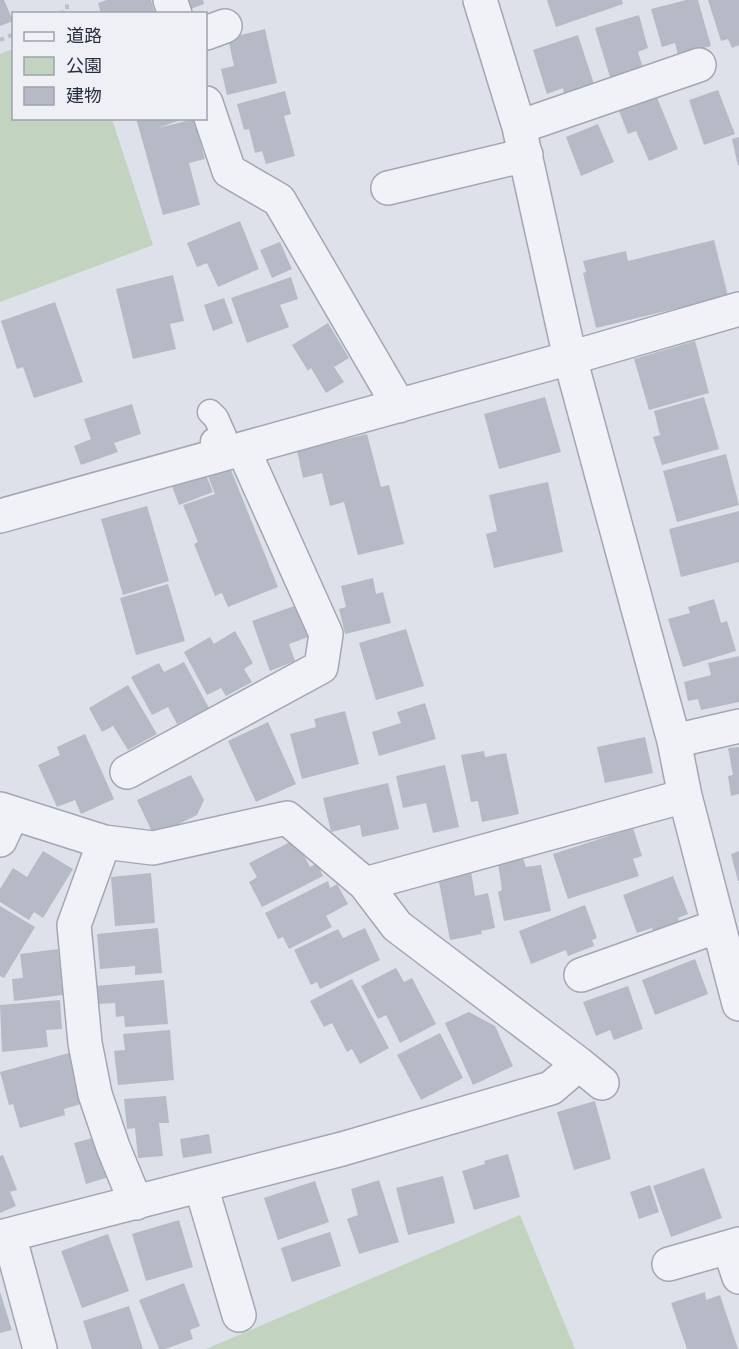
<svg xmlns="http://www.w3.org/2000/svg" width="739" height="1349" viewBox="0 0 739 1349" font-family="'Titillium Web','Noto Sans JP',sans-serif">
	<rect width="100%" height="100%" fill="#dee1e9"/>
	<path fill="#c2d3bf" d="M13 49 14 118 112 119 153 245 0 302V54Z
		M520 1215 575 1349H206Z"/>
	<path fill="#b5bac6" d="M0 0H4L13 21 0 26Z
		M107 0H151L155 14H101L98 3Z
		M159 0H203L204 4 177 14Z
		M547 0H622L623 4 556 27Z
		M686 0H698L711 46 678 55 675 43 662 47 651 9Z
		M708 0H739V45L732 48 728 39 721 41Z
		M639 15 648 48 638 52 643 68 610 77 595 28Z
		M265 29 277 83 227 95 221 69 234 66 228 38Z
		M578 35 594 84 564 94 563 88 547 94 533 50Z
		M718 90 735 134 704 145 689 100Z
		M285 91 291 114 284 116 295 156 266 164 262 151 255 153 249 129 244 130 237 104Z
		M656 95 678 149 649 161 636 131 628 134 619 111Z
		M136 118H186L158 128 194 119 205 159 189 163 200 205 163 215Z
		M598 124 614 162 581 176 566 137Z
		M739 137V165L738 166 732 139Z
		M240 221 259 269 218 287 207 263 197 267 187 243Z
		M714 240 728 296 596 328 583 273 586 272 583 261 626 251 628 261Z
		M280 242 292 269 272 278 260 250Z
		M173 275 184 321 170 324 176 349 133 359 116 289Z
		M291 277 298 299 280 305 289 327 247 343 231 298Z
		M224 298 233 323 213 331 204 305Z
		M55 302 83 382 34 398 23 367 17 369 1 321Z
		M328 323 349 358 334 367 344 382 326 393 311 368 308 371 292 345Z
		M695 341 709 393 649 410 634 359Z
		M545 397 561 452 499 469 484 414Z
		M704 397 719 449 662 465 653 437 660 435 654 411Z
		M132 404 141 434 114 443 118 452 81 465 74 446 91 439 84 419Z
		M367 434 381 487 389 485 404 544 358 555 344 502 330 506 322 473 303 478 297 451Z
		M726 454 739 505 677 522 663 471Z
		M229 465 278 587 228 607 222 593 215 596 194 544 198 542 183 505 215 494 207 474Z
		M205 473 213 492 179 505 172 486Z
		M548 482 563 552 494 568 486 534 497 531 489 495Z
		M147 506 169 581 123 595 101 519Z
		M739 511V562L681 577 669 529Z
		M373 578 376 594 383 592 391 623 345 634 339 609 346 607 341 586Z
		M168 584 185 641 136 655 120 598Z
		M714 599 721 623 727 621 736 651 683 667 668 619 690 613 688 607Z
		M297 605 308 637 289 644 295 661 270 671 252 621Z
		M406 629 424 686 376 700 359 643Z
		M235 631 253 663 244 669 252 682 226 696 221 688 207 695 184 652 210 637 214 644Z
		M739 656V702L701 710 698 699 688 701 684 682 711 675 708 663Z
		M184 662 209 708 177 724 168 707 152 715 131 677 159 663 164 672Z
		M128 685 157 734 128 750 113 726 102 732 89 708Z
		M425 703 436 739 379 756 372 732 401 723 397 712Z
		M345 711 359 764 302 779 290 734 316 727 314 719Z
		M268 722 296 784 256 802 228 741Z
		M85 734 114 799 81 814 75 800 57 807 38 765 60 755 57 747Z
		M645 737 653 773 605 783 597 747Z
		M739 747V794L731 796 728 776 733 775 728 748Z
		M484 751 485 757 506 753 519 814 482 822 478 801 471 802 461 755Z
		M445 765 459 827 433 833 426 803 403 808 396 776Z
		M191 775 204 800 197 815 154 836 137 800Z
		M388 783 399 829 362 837 360 825 331 832 323 798Z
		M633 828 642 856 633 859 639 876 568 899 553 854Z
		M296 839 310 867 317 863 323 876 262 907 249 882 257 877 249 863Z
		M43 851 73 869 43 918 34 912 29 920 0 902V889L13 868 27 877Z
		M739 851V881H738L731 854Z
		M523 858 526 867 541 865 551 911 504 921 498 892 502 890 498 863Z
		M471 871 475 896 488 893 495 928 481 931 482 934 450 940 438 877Z
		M151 873 155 923 115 926 111 877Z
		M673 876 688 914 678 918 681 925 656 936 652 928 637 933 623 895Z
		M328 881 330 888 337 884 348 904 326 916 332 927 289 949 283 937 278 939 265 913Z
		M585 905 597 938 592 940 594 946 568 956 566 950 531 964 519 931Z
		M0 906 35 927 4 978 0 976Z
		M158 928 162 973 135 975V966L100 969 97 934Z
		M365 928 380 960 320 989 317 982 311 985 294 950 338 929 343 938Z
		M58 949 63 995 14 1001 12 979 23 978 20 954Z
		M695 959 708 994 655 1015 642 980Z
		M396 968 404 982 412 978 436 1024 400 1043 386 1015 378 1019 361 986Z
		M352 979 389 1048 360 1064 352 1049 347 1052 332 1023 324 1027 310 1001Z
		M164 980 168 1024 125 1027 124 1016 116 1017 115 1003 97 1004 95 986Z
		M628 986 643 1029 614 1040 610 1030 596 1036 583 1002Z
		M60 1000 62 1029 46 1030 48 1047 2 1052 0 1005Z
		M469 1012 495 1026 513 1066 473 1085 445 1023Z
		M170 1030 174 1080 118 1085 114 1051 125 1050 123 1034Z
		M440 1033 463 1078 421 1100 397 1055Z
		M69 1053 84 1103 64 1109 65 1115 20 1128 13 1104 9 1105 0 1072Z
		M166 1096 169 1123H159L163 1156 138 1158 135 1128 127 1129 124 1099Z
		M595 1101 611 1159 574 1170 557 1112Z
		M209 1134 212 1153 183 1158 180 1139Z
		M100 1136 112 1176 86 1184 74 1143Z
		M508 1154 520 1197 474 1210 462 1171 485 1164 484 1161Z
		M3 1155 17 1190 10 1192 16 1206 0 1213V1156Z
		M704 1168 722 1218 671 1237 653 1186Z
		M443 1176 455 1223 408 1235 396 1188Z
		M379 1180 399 1242 359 1254 347 1219 358 1215 351 1189Z
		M315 1181 329 1222 278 1240 264 1198Z
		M650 1185 659 1212 639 1219 630 1192Z
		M179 1220 193 1267 146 1281 132 1234Z
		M330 1232 341 1266 292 1282 281 1248Z
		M108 1234 129 1291 82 1308 61 1251Z
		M184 1283 200 1326 190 1330 193 1339 165 1349H159L139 1300Z
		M0 1292 12 1330 0 1333Z
		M705 1292 706 1300 720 1295 738 1349H687L671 1303Z
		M129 1306 143 1349H92L83 1321Z"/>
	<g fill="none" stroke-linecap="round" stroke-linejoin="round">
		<defs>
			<path id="service" d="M210 412 216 418 224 436 213 441 218 456"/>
			<path id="minor" d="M170 0 175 14
				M480 0 519 127 570 358 674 741 685 796 739 1004
				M206 33 225 26
				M206 103 229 171 279 200 399 406
				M519 127 699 65
				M388 188 526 155
				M0 516 570 358 739 309
				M674 741 739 726
				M127 772 321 667 326 634 243 449
				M0 809 104 842 153 848 287 818 365 884 397 926 579 1064
				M0 840 12 814
				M104 842 74 925 85 1043 95 1094 113 1147 136 1203
				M365 884 685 796
				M581 975 718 926
				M201 1186 239 1315
				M9 1235 40 1349
				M0 1237 342 1149 551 1088 579 1064 602 1083
				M729 1247 739 1277
				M669 1264 739 1244"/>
		</defs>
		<use href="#service" stroke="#a3a7b3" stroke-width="27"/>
		<use href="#minor" stroke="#a3a7b3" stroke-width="36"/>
		<path stroke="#bcbfc7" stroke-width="4" stroke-dasharray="4.5 4.5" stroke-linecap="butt" d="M60 14 67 10V0
			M0 40 14 34"/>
		<use href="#service" stroke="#f1f2f7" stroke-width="24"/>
		<use href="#minor" stroke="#f1f2f7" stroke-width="33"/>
	</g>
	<rect x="12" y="12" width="195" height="108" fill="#eef0f6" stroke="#9ea2ad" stroke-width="1.5"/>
	<rect x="24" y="32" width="30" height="9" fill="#f1f2f7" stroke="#9ea2ad" stroke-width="1.5"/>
	<text x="66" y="42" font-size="18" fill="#272d40">道路</text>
	<rect x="24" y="57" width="30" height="18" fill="#c2d3bf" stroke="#9ea2ad" stroke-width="1.5"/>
	<text x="66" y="72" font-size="18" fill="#272d40">公園</text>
	<rect x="24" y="87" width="30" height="18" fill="#b5bac6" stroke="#9ea2ad" stroke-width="1.5"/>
	<text x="66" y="102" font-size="18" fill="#272d40">建物</text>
</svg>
